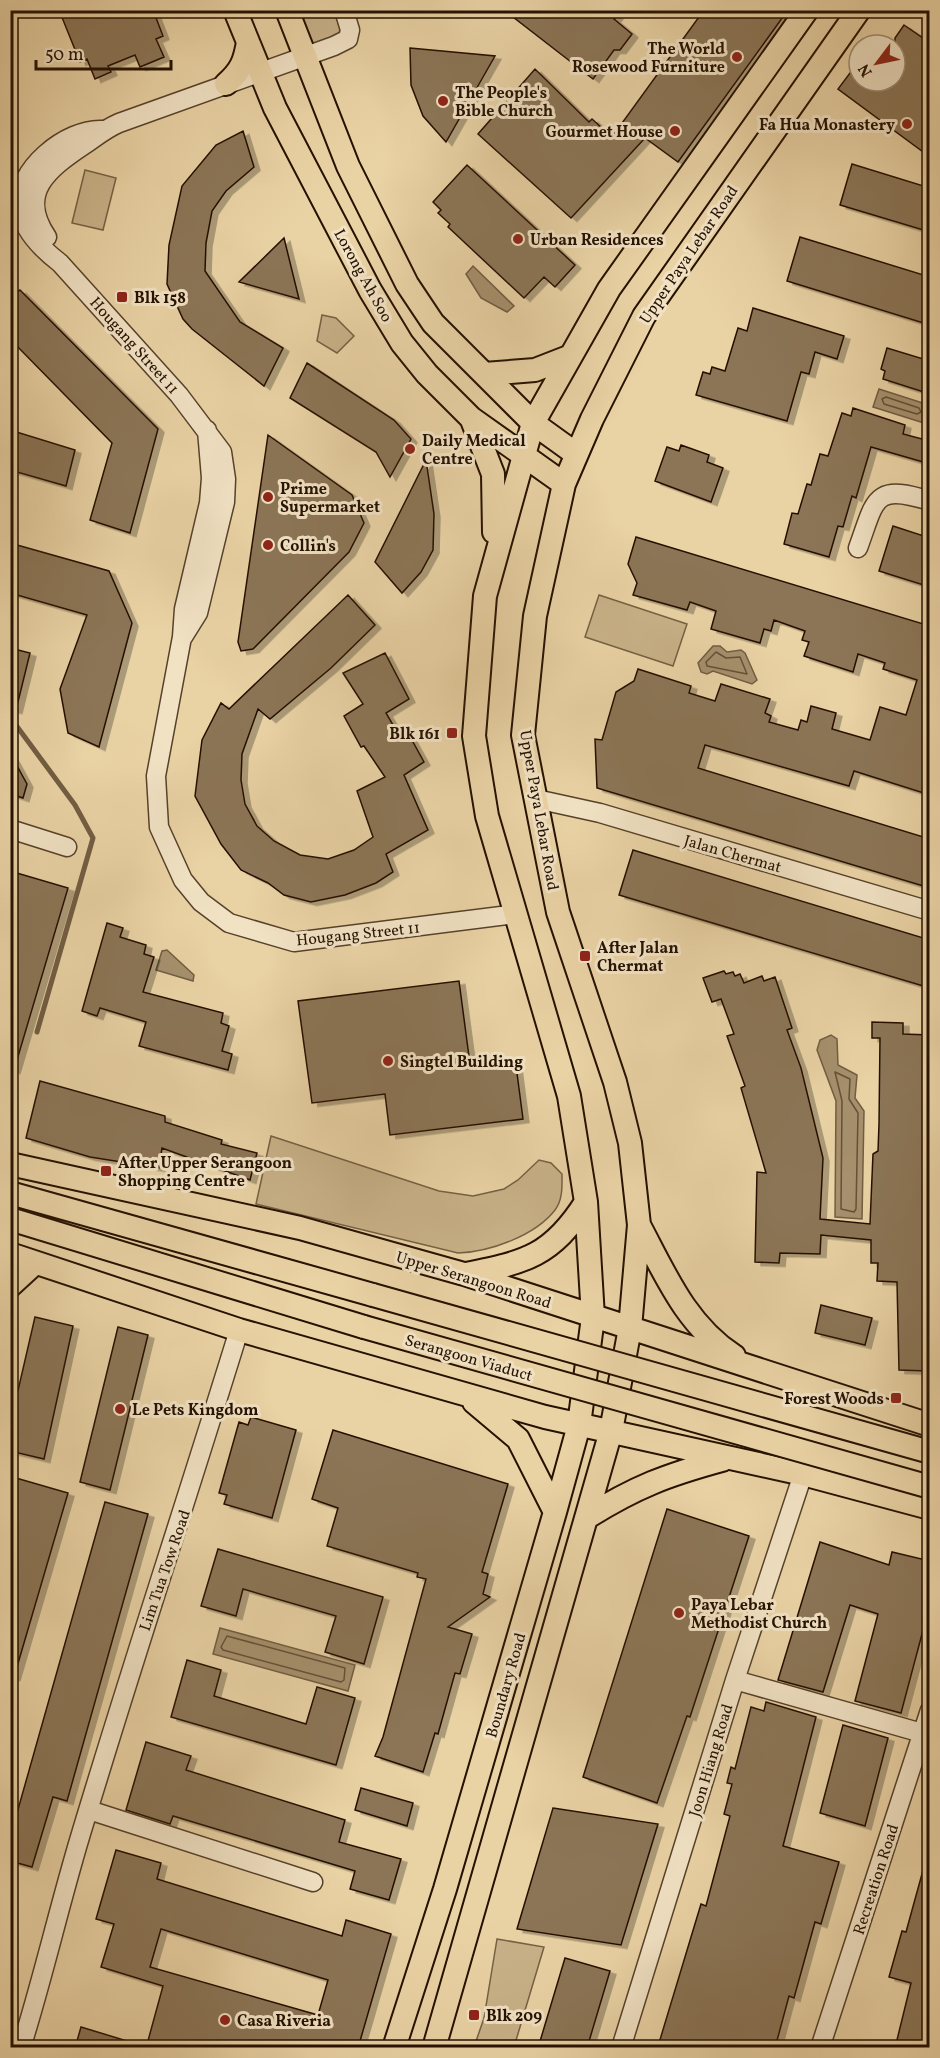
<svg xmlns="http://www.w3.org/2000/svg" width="940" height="2058" viewBox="0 0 940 2058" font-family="Vollkorn,serif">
	<defs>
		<filter id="shadow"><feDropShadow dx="6" dy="3.5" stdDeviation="0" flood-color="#0004"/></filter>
	</defs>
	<rect width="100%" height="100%" fill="#e9d2a4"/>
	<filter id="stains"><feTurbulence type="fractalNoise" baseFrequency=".00333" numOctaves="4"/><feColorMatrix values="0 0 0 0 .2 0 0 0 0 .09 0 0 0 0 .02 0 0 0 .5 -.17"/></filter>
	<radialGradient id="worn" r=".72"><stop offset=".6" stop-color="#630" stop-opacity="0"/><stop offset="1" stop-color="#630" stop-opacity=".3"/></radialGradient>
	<path fill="#c8b188" stroke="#766144" stroke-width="1.5" d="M299 11H334L340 27 339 35 313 45Z
		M85 170 116 178 103 230 72 223Z
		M322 315 336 318 354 336 337 353 317 341Z
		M599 595 687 624 673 666 585 637Z
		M271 1136 439 1191 473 1196 504 1189 518 1180 539 1160 551 1163 562 1174C562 1185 563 1200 555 1210 535 1236 489 1252 458 1253L256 1204Z
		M497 1939 544 1947 514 2047H474L484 2018Z"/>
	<path fill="#a6906d" stroke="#725d42" stroke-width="1.5" d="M473 266 514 306 507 312 481 298 466 274Z
		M879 389 929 405 924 423 873 407Z
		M713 646H720L727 652 741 650 745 653 757 680 752 684 713 671 707 674 701 672 698 663Z
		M167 950 194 975 193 981 156 970 162 951Z
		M831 1035 837 1039 838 1065 857 1075 855 1098 864 1111 862 1219 835 1217 836 1101 817 1050 820 1040Z
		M220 1628 355 1665 348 1691 213 1654Z"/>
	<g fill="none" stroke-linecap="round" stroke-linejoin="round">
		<path stroke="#665037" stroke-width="1.5" d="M886 397 919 408 921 412 917 414 884 404 882 399Z
			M716 652 726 658 740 657 747 674 707 666 706 662Z
			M835 1072 850 1079 849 1099 858 1113 856 1209 854 1212 841 1209 842 1101Z
			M227 1636 345 1668 344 1680 341 1682 223 1650 221 1647Z"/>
		<path stroke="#725d42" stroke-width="5" d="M10 717 75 805 93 838 37 1032"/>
	</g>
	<path fill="#8b7556" stroke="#251101" stroke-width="1.5" fill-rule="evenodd" filter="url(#shadow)" d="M59 10H153L163 36 156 39 164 57 140 67 135 55 108 66 111 72 95 79 87 59 80 62Z
		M504 10H607L617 16 614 19 632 34 620 50H614L593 79Z
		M704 10H788L678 162 645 138 571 218 478 134 535 69 589 122 592 119 612 137Z
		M904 25 930 43V157L838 89 859 61V81H895V38Z
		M410 48 495 56 446 142 423 116 411 85Z
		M243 131 254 167 226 191 212 211 206 243 205 271 240 322 283 348 264 386 192 329 183 319 167 284 169 245 182 186 216 145Z
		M852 164 930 188V232L840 205Z
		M467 165 575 265 555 287 544 277 524 298 448 227 450 224 438 213 441 210 433 202Z
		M800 237 930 277V325L787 281Z
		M284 238 299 299 239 282Z
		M20 290 158 429 130 533 90 520 112 443 10 339V297Z
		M753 308 844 336 837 359 815 352 809 374 801 372 787 421 696 395 703 372 710 374 712 367 725 371 738 328 747 331Z
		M887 348 930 361V394L883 379 885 371 881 369Z
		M307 363 394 420 411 439 390 477 376 452 290 398Z
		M853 408 905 425 903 434 930 441V464L871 447 856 498 852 496 843 527 838 526 829 557 784 544 792 513 798 514 807 484 811 485 820 454 828 456 842 413 851 416Z
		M10 430 75 450 66 486 10 470Z
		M268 435 352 495 364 523 349 552 253 649 241 651 238 642Z
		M681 445 709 455 707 462 723 468 711 502 655 481 667 447 679 451Z
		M426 460 434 514 433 550 421 572 402 593 375 562Z
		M893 526 930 538V587L879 571Z
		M636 537 930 626V795L854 771 849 786 705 745 698 768 930 839V888L597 788 595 739 602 740 616 692 634 681 638 669 691 686 689 693 715 701 721 684 770 699 765 713 771 716 769 722 798 730 801 720 807 722 811 706 836 713 832 729 870 740 880 707 906 715 917 680 883 669 885 663 858 654 853 672 804 656 809 642 802 640 805 631 774 620 771 631 764 629 760 643 711 629 716 611 690 602 687 610 633 595 637 583 628 564Z
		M10 543 109 571 132 623 99 747 68 733 60 689 87 615 10 593Z
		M348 595 375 625 331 668 270 719 258 709 242 754 241 780 245 804 257 826 274 841 300 855 328 859 354 850 373 837 357 791 385 777 364 746 361 747 344 716 363 704 343 673 385 653 409 699 386 713 400 737 408 733 424 762 404 775 428 830 386 854 393 872 376 883 345 895 311 902 284 895 268 883 241 870 221 844 195 796 202 740 221 703 229 709Z
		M10 648 30 653 16 710 10 709Z
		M10 753 27 784 23 798 10 794Z
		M633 850 930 940V988L619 895Z
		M10 871 68 888 14 1070 10 1069Z
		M107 923 123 928 120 937 146 945 144 954 154 957 143 992 223 1013 221 1023 229 1026 222 1051 232 1054 228 1070 139 1046 146 1022 100 1008 97 1016 82 1011Z
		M724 971 726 974 733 972 735 976 740 974 744 983 762 976 764 981 775 977 792 1028 787 1030 801 1068 823 1158 820 1219 870 1224 873 1154 878 1151 879 1124 880 1038H872V1022L903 1023V1034L930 1035 928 1371 899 1370 897 1282 877 1281 878 1263H871V1240L821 1235 820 1254 780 1253 779 1263 755 1262 757 1172 766 1173 741 1088 745 1086 727 1036 734 1034 721 999 712 1002 703 978Z
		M459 981 470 1064 515 1058 523 1119 390 1135 385 1094 312 1103 298 1001Z
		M40 1081 165 1116V1122L222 1140 221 1144 257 1153 250 1180 162 1148 159 1168 90 1157 26 1138Z
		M821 1305 872 1318 865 1345 815 1333Z
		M35 1317 73 1326 44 1459 10 1451V1425Z
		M118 1327 148 1335 110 1490 80 1482Z
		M251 1417 296 1430 272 1518 224 1504 227 1495 219 1493 239 1422 248 1425Z
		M333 1430 508 1484 482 1572 488 1574 483 1594 490 1597 448 1627 472 1634 460 1674 455 1673 438 1734 435 1733 423 1772 375 1756 383 1737 426 1579 417 1577 418 1573 327 1546 338 1508 312 1499Z
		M16 1478 68 1493 14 1677 10 1676V1497Z
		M105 1502 148 1514 67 1801 53 1797 32 1867 10 1861V1811L17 1813Z
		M667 1509 749 1536 690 1717 687 1716 657 1803 583 1777Z
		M820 1542 889 1565 892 1552 930 1561V1604L901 1713 855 1701 878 1614 850 1605 823 1692 778 1680Z
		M218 1549 383 1597 364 1664 325 1652 336 1616 243 1589 236 1616 201 1606Z
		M187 1660 221 1670 214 1696 306 1724 317 1687 355 1698 336 1765 171 1717Z
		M766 1702 816 1717 783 1846 839 1862 821 1924 815 1922 794 1998 789 1996 775 2048H673L659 2043 701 1904 706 1906 730 1816 724 1814 732 1784 727 1783 731 1767 735 1769 751 1707 764 1711Z
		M843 1725 888 1738 865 1826 820 1813Z
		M146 1742 191 1756 186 1770 345 1820 339 1842 401 1859 389 1900 350 1889 355 1871 173 1816 170 1824 126 1810Z
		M361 1788 413 1803 407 1826 355 1810Z
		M553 1808 658 1824 621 1945 517 1929Z
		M116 1850 161 1863 157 1879 342 1936 346 1920 391 1934 358 2048H146L163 1986 101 1967 114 1924 96 1919ZM161 1929 328 1980 318 2015 150 1967Z
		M925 1863H930V2048H895L911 1983 889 1977 902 1931 906 1932Z
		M565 1958 610 1971 587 2048H538Z
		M81 2027 137 2044 136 2048H75Z"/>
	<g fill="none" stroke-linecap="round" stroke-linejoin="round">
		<defs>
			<path id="minor" d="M102 130C67 128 14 170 20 208 23 231 43 250 60 263L179 395 222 452 226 479 225 502 198 613 183 637
				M47 237C17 193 48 169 84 145 96 137 105 129 119 123L334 46 348 39 350 30 344 10
				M207 430 211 478 209 503 184 609 182 637 156 776 159 827 183 880 201 902 229 923 294 942 516 914
				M858 548C876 499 873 483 930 501
				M536 799 600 813 930 911
				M10 829 67 847
				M735 1680 922 1733
				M89 1810 313 1882
				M21 2048C43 1978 59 1907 80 1837 131 1667 187 1499 239 1330
				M621 2048 735 1680 803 1474
				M820 2048 930 1710"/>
			<path id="major" d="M235 10 275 108 370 290 402 343 427 374 471 418 564 484
				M287 10 348 166 407 284 433 323 533 423 576 454
				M226 84C241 71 245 61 248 42
				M484 374 535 370 571 356
				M472 420 493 474 494 532
				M10 1164 300 1228 464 1274 930 1425
				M10 1193 373 1295
				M10 1219 364 1327
				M639 1225C665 1274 686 1325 734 1356
				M10 1254 239 1330 545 1417 803 1474 930 1508
				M466 1274C526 1262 552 1256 586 1202
				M10 1286 34 1264
				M474 1402 518 1439 555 1512
				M586 1518C635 1487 667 1475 722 1460
				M394 2048 445 1889 555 1512 579 1425 593 1317 586 1202 569 1096 487 816 474 736 485 596 533 423 609 289 807 10
				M434 2048 611 1431 630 1328 639 1225 630 1143 615 1082 558 912 523 735 535 616 564 484 592 419 644 316 859 10"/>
		</defs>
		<use href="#minor" stroke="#56412a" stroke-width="21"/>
		<use href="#major" stroke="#251101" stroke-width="26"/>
		<use href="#minor" stroke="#f1e2c4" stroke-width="18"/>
		<use href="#major" stroke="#e9d2a4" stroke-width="22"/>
		<defs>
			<path id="major-bridge" d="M373 1295 930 1452
				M364 1327 930 1487"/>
		</defs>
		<use href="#major-bridge" stroke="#251101" stroke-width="26" stroke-linecap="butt"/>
		<use href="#major-bridge" stroke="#e9d2a4" stroke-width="22"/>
	</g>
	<g fill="#8f2418" stroke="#f1e2c4" stroke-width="2">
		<circle cx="737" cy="57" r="6"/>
		<circle cx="443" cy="101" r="6"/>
		<circle cx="907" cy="124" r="6"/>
		<circle cx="675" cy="131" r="6"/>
		<circle cx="518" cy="239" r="6"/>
		<rect x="116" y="291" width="12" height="12" rx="3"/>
		<circle cx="410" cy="449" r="6"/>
		<circle cx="268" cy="497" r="6"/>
		<circle cx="268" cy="545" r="6"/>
		<rect x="446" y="727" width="12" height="12" rx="3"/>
		<rect x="579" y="950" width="12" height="12" rx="3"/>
		<circle cx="388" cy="1061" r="6"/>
		<rect x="100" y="1165" width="12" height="12" rx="3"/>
		<rect x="890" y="1392" width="12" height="12" rx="3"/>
		<circle cx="120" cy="1409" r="6"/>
		<circle cx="679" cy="1613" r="6"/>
		<rect x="468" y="2009" width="12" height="12" rx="3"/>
		<circle cx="225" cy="2020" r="6"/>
	</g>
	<g text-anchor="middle" stroke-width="6" stroke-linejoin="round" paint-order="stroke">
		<g font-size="16" font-weight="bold" fill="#251101" stroke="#f1e2c4" text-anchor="start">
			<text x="725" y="54" text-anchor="end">The World<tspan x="725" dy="18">Rosewood Furniture</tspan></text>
			<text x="455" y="98">The People's<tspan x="455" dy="18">Bible Church</tspan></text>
			<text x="895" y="130" text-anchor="end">Fa Hua Monastery</text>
			<text x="663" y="137" text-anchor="end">Gourmet House</text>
			<text x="530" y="245">Urban Residences</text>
			<text x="134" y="303">Blk 158</text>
			<text x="422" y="446">Daily Medical<tspan x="422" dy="18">Centre</tspan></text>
			<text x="280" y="494">Prime<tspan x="280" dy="18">Supermarket</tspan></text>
			<text x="280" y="551">Collin's</text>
			<text x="440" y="739" text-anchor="end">Blk 161</text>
			<text x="597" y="953">After Jalan<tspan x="597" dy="18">Chermat</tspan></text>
			<text x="400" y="1067">Singtel Building</text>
			<text x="118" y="1168">After Upper Serangoon<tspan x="118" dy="18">Shopping Centre</tspan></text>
			<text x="884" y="1404" text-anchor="end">Forest Woods</text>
			<text x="132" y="1415">Le Pets Kingdom</text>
			<text x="691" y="1610">Paya Lebar<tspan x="691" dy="18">Methodist Church</tspan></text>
			<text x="486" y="2021">Blk 209</text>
			<text x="237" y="2026">Casa Riveria</text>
		</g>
		<g font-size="16" fill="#251101" stroke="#f1e2c4">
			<text transform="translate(688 254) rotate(-56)" y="6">Upper Paya Lebar Road</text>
			<text transform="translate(364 275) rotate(61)" y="6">Lorong Ah Soo</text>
			<text transform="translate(135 345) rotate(48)" y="6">Hougang Street 11</text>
			<text transform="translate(540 810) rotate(80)" y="6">Upper Paya Lebar Road</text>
			<text transform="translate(733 853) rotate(16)" y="6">Jalan Chermat</text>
			<text transform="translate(358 933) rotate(-6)" y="6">Hougang Street 11</text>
			<text transform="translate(474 1279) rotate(17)" y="6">Upper Serangoon Road</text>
			<text transform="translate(469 1357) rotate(16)" y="6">Serangoon Viaduct</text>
			<text transform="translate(164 1570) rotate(-71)" y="6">Lim Tua Tow Road</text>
			<text transform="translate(505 1685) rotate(-74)" y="6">Boundary Road</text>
			<text transform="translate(710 1760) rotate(-73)" y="6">Joon Hiang Road</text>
			<text transform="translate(875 1879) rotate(-72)" y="6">Recreation Road</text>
		</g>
	</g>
	<rect width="940" height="2058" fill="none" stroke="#e9d2a4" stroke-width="36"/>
	<rect x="12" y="12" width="916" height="2034" fill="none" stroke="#251101" stroke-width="3"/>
	<rect x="18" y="18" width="904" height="2022" fill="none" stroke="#251101" stroke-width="1.5"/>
	<g transform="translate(877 63) rotate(238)"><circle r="28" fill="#f1e2c4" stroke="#9f8e76" stroke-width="1.5"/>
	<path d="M0-4.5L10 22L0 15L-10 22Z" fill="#8f2418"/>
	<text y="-9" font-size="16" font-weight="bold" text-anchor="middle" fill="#251101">N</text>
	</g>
	<path d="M36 60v9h135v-9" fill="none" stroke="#251101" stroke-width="3"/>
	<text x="45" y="60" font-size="18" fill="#251101" stroke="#f1e2c4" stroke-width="4.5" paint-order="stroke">50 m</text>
	<rect width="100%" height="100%" filter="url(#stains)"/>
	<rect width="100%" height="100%" fill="url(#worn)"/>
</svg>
